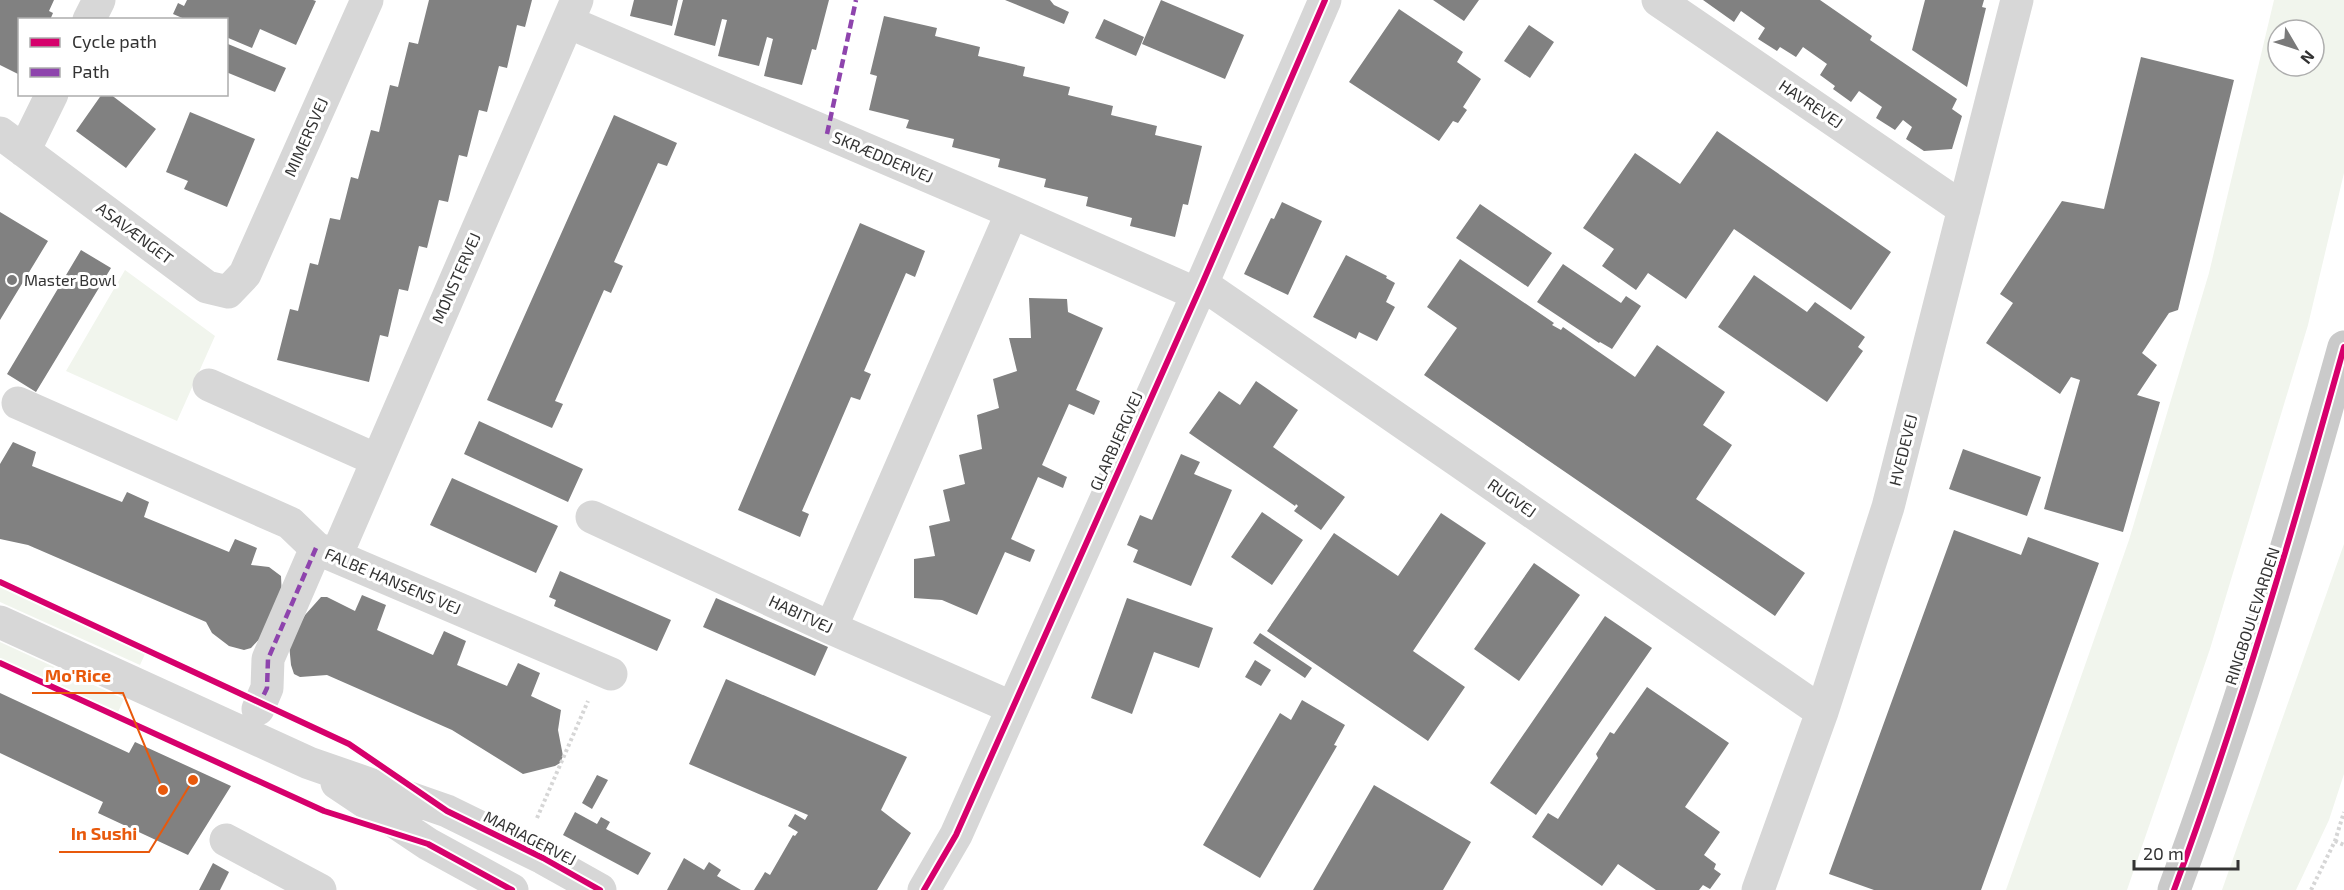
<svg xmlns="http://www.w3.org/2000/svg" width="2344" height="890" viewBox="0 0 2344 890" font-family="'Exo 2',sans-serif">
	<rect width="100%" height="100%" fill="#fff"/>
	<path fill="#f1f5ed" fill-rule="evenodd" d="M2274 0H2344V173L2308 325 2210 649 2127 890H2006L2129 540 2209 273ZM2278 30H2314V66H2278Z
		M125 270 215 336 177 421 66 371Z
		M2344 544V774L2329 820 2296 890H2222Z
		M0 587 145 654 140 665 0 602Z
		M0 642 124 699 118 712 0 658Z"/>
	<path fill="#818181" d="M0 0H54L49 11 53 13 50 20H20L18 74 0 65Z
		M187 0H313L316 1 296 45 260 29 252 48 226 37V20H187L173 14 178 3 184 6Z
		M429 0H532L525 27 517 25 507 68 499 66 487 112 479 110 467 157 459 155 448 202 439 200 427 248 419 246 408 291 399 289 388 337 380 335 369 382 277 360 290 309 298 311 310 263 318 265 330 218 340 220 351 177 358 179 371 130 379 132 390 85 398 87 409 42 418 44Z
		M634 0H678L672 26 630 16Z
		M683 0H829L816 50 812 49 802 85 764 76 773 39 767 37 759 66 718 56 727 20 722 19 715 46 674 35Z
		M1005 0H1050L1054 5 1069 12 1064 24Z
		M1161 0 1244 35 1225 79 1142 44Z
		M1433 0H1479L1464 21Z
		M1703 0H1820L1872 36 1870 40 1957 99 1952 109 1962 116 1952 149 1924 151 1906 139 1912 127 1903 120 1895 130 1876 118 1882 107 1859 91 1851 102 1833 89 1835 86 1820 75 1827 64 1803 47 1796 57 1780 47 1777 51 1758 39 1765 28 1741 11 1734 22Z
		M1925 0H1984L1982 7 1986 8 1967 87 1912 50Z
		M1399 9 1463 52 1457 62 1481 79 1463 107 1467 110 1458 123 1453 121 1439 141 1349 82Z
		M884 16 937 28 935 36 980 47 978 56 1025 67 1023 76 1070 87 1068 95 1113 106 1111 115 1157 126 1155 135 1202 146 1188 205 1183 204 1175 237 1130 226 1132 218 1086 206 1088 197 1044 187 1046 179 998 167 1000 159 952 147 954 139 906 128 909 120 869 110 877 76 870 74Z
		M1104 19 1144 37 1136 56 1095 38Z
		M1529 25 1554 42 1530 78 1504 61Z
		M228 44 286 68 275 92 226 72Z
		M2141 57 2234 80 2178 310 2169 313 2142 353 2157 365 2137 395 2160 402 2123 532 2044 509 2080 380 2071 377 2060 394 1986 343 2013 303 2000 294 2062 201 2104 209Z
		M102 94H110L156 129 126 168 76 131Z
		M190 112 255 139 227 207 184 189 188 181 166 172Z
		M614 115 677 143 667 166 658 163 614 262 623 266 611 293 604 290 555 401 563 404 552 428 487 400Z
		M1717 131 1891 252 1851 310 1734 229 1686 299 1648 273 1636 290 1602 266 1614 249 1583 228 1635 153 1680 184Z
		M1282 202 1322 221 1288 295 1244 274 1271 218 1274 219Z
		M1480 204 1552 253 1528 287 1456 238Z
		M0 212 48 241 0 320Z
		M860 223 925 251 915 277 906 273 864 371 871 374 860 400 851 397 802 511 809 514 800 537 738 510Z
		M81 250 111 268 36 392 7 374Z
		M1346 255 1387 276 1386 278 1395 283 1386 302 1395 307 1377 341 1359 332 1356 339 1313 317Z
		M1460 259 1554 323 1552 325 1561 330 1563 327 1635 377 1657 345 1725 392 1703 425 1732 445 1696 499 1805 573 1775 616 1424 375 1457 328 1427 307Z
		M1563 264 1621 303 1626 296 1641 306 1612 349 1600 342 1599 343 1537 302Z
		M1754 275 1807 312 1815 302 1865 337 1858 347 1863 351 1827 402 1718 327Z
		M1029 298 1067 299 1068 312 1103 328 1076 390 1100 401 1094 415 1069 404 1042 465 1067 477 1063 488 1038 477 1011 539 1035 550 1030 562 1005 552 977 615 942 600 914 598V559L935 556 929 526 950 521 943 490 965 484 959 455 982 449 977 415 999 408 993 379 1017 371 1009 338H1031Z
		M1256 381 1298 410 1273 447 1345 497 1321 530 1294 511 1298 506 1296 504 1295 506 1189 433 1219 391 1240 405Z
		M479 421 583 469 568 502 464 454Z
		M13 442 36 452 32 466 122 502 127 492 149 502 144 517 229 552 235 539 257 548 251 565 269 567 281 576 282 599 264 634 251 648 244 650 229 646 212 633 206 622 28 545 0 539V464Z
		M1963 449 2041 477 2027 516 1949 489Z
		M1181 454 1200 462 1194 474 1232 490 1191 586 1133 562 1138 550 1127 545 1140 515 1152 520Z
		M452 478 558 526 536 573 430 525Z
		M1262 512 1303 540 1272 585 1231 557Z
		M1441 513 1486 543 1413 651 1465 687 1428 741 1267 631 1334 533 1398 576Z
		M1954 530 2021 555 2028 537 2099 563 1981 890H1874L1829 874Z
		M1534 563 1580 595 1519 681 1474 649Z
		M560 571 671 620 657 651 554 606 556 600 549 597Z
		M362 595 386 605 377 630 433 655 444 631 466 641 457 665 507 686 518 663 540 673 531 696 561 710 558 730 563 756 560 763 555 766 523 774 452 730 327 675 300 677 294 674 291 665 289 644 305 615 321 597H327L355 611Z
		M716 598 828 647 815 676 703 627Z
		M1127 598 1213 628 1199 668 1154 652 1132 714 1091 698Z
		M1605 616 1652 648 1536 815 1490 783Z
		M1260 633 1312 668 1305 678 1253 643Z
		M1255 660 1271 670 1261 686 1245 677Z
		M726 679 907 757 881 810 911 833 877 890H754L765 872 770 875 793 835 795 836 798 832 788 826 795 814 805 820 808 815 689 764Z
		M1647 687 1729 743 1685 807 1720 832 1704 855 1716 864 1714 869 1721 874 1710 889 1703 885 1699 890H1656L1618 864 1602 886 1532 837 1548 813 1558 819 1598 758 1596 754 1610 732 1614 734Z
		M0 693 129 753 135 742 231 786 188 855 98 813 103 802 0 753Z
		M1302 700 1345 725 1334 745 1337 746 1260 878 1203 845 1280 713 1291 720Z
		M597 775 608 780 592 809 582 803Z
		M1374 785 1471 842 1443 890H1313Z
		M575 812 597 824 601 817 610 822 606 829 651 853 638 875 563 835Z
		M684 858 704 870 709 862 721 870 717 876 741 890H667Z
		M213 863 229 872 220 890H199Z"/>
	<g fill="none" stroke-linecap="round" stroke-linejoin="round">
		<path stroke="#d6d6d6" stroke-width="4" stroke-dasharray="3 3" stroke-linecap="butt" d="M537 818 588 701
			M2335 841 2344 845
			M2311 890 2335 841 2344 812"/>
		<path stroke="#d7d7d7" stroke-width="33" d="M1658 0 1964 209
			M89 20 99 0
			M568 22 1012 212 1197 294
			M0 133 207 287 228 292 245 274 367 0
			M24 151 52 94
			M1202 284 1822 712
			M209 385 377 460
			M18 403 290 523 316 548 611 674
			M592 517 831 628 1011 707
			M336 556 577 0
			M0 622 309 763 447 811 543 858 600 890
			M831 628 1012 212
			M258 709 267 688 268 659 316 548
			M337 783 428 844 512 890
			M226 840 320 890
			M924 890 956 835 1202 284 1325 0
			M1758 890 1822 712 1888 507 2017 0"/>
		<path stroke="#cacaca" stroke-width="33" d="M2174 890C2240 712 2293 530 2344 347"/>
		<path stroke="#8e44ad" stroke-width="4.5" stroke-dasharray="9 4.5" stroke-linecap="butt" d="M827 134 856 0
			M258 707 267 688 268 659 316 548"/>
		<defs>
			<path id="cycleway" d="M0 582 349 744 447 811 543 858 600 890
				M0 663 324 811 428 844 512 890
				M924 890 956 835 1202 284 1325 0
				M2174 890C2240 712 2293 530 2344 347"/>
		</defs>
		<use href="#cycleway" stroke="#fff" stroke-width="10"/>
		<use href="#cycleway" stroke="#d6006c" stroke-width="6"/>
	</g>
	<circle fill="#7a7a7a" stroke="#fff" stroke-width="2" cx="12" cy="280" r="6"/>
	<g text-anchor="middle" stroke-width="6" stroke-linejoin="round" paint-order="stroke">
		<g font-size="16" fill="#333" stroke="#fff">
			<text transform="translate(1811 104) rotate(34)" y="6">HAVREVEJ</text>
			<text transform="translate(306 137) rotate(-66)" y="6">MIMERSVEJ</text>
			<text transform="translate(883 157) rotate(23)" y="6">SKRÆDDERVEJ</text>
			<text transform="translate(135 233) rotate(37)" y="6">ASAVÆNGET</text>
			<text transform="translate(456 278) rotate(-66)" y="6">MØNSTERVEJ</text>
			<text transform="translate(1116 441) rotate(-66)" y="6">GLARBJERGVEJ</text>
			<text transform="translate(1903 450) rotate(-76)" y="6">HVEDEVEJ</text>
			<text transform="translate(1512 498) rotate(35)" y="6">RUGVEJ</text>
			<text transform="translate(393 581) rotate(23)" y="6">FALBE HANSENS VEJ</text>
			<text transform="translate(801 614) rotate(25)" y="6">HABITVEJ</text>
			<text transform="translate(2252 616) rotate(-72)" y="6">RINGBOULEVARDEN</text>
			<text transform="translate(530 838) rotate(27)" y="6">MARIAGERVEJ</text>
		</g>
		<g font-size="16" fill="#333" stroke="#fff" text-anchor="start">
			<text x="24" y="286">Master Bowl</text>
		</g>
	</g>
	<path fill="none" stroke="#e8590c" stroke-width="2" d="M163 790L123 693H32M193 780L149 852H59"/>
	<g fill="#e8590c" stroke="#fff" stroke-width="2">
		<circle cx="163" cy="790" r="6"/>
		<circle cx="193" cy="780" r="6"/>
	</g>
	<g font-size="18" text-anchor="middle" font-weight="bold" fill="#e8590c" stroke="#fff" stroke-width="6" stroke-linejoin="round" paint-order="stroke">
		<text x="78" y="682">Mo'Rice</text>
		<text x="104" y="840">In Sushi</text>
	</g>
	<rect x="18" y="18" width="210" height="78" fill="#ffffff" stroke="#adadad" stroke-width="1.5"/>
	<rect x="30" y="38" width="30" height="9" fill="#d6006c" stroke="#adadad" stroke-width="1.5"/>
	<text x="72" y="48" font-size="18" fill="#333333">Cycle path</text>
	<rect x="30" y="68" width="30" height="9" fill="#8e44ad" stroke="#adadad" stroke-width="1.5"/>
	<text x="72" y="78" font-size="18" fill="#333333">Path</text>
	<g transform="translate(2296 48) rotate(129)"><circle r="28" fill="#ffffff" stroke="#adadad" stroke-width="1.5"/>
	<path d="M0-4.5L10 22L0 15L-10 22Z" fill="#7a7a7a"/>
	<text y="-9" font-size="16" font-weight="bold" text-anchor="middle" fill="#333333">N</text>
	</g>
	<path d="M2134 860v9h104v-9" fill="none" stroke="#333333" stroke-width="3"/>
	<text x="2143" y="860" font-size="18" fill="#333333" stroke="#ffffff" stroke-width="4.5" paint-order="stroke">20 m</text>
</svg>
